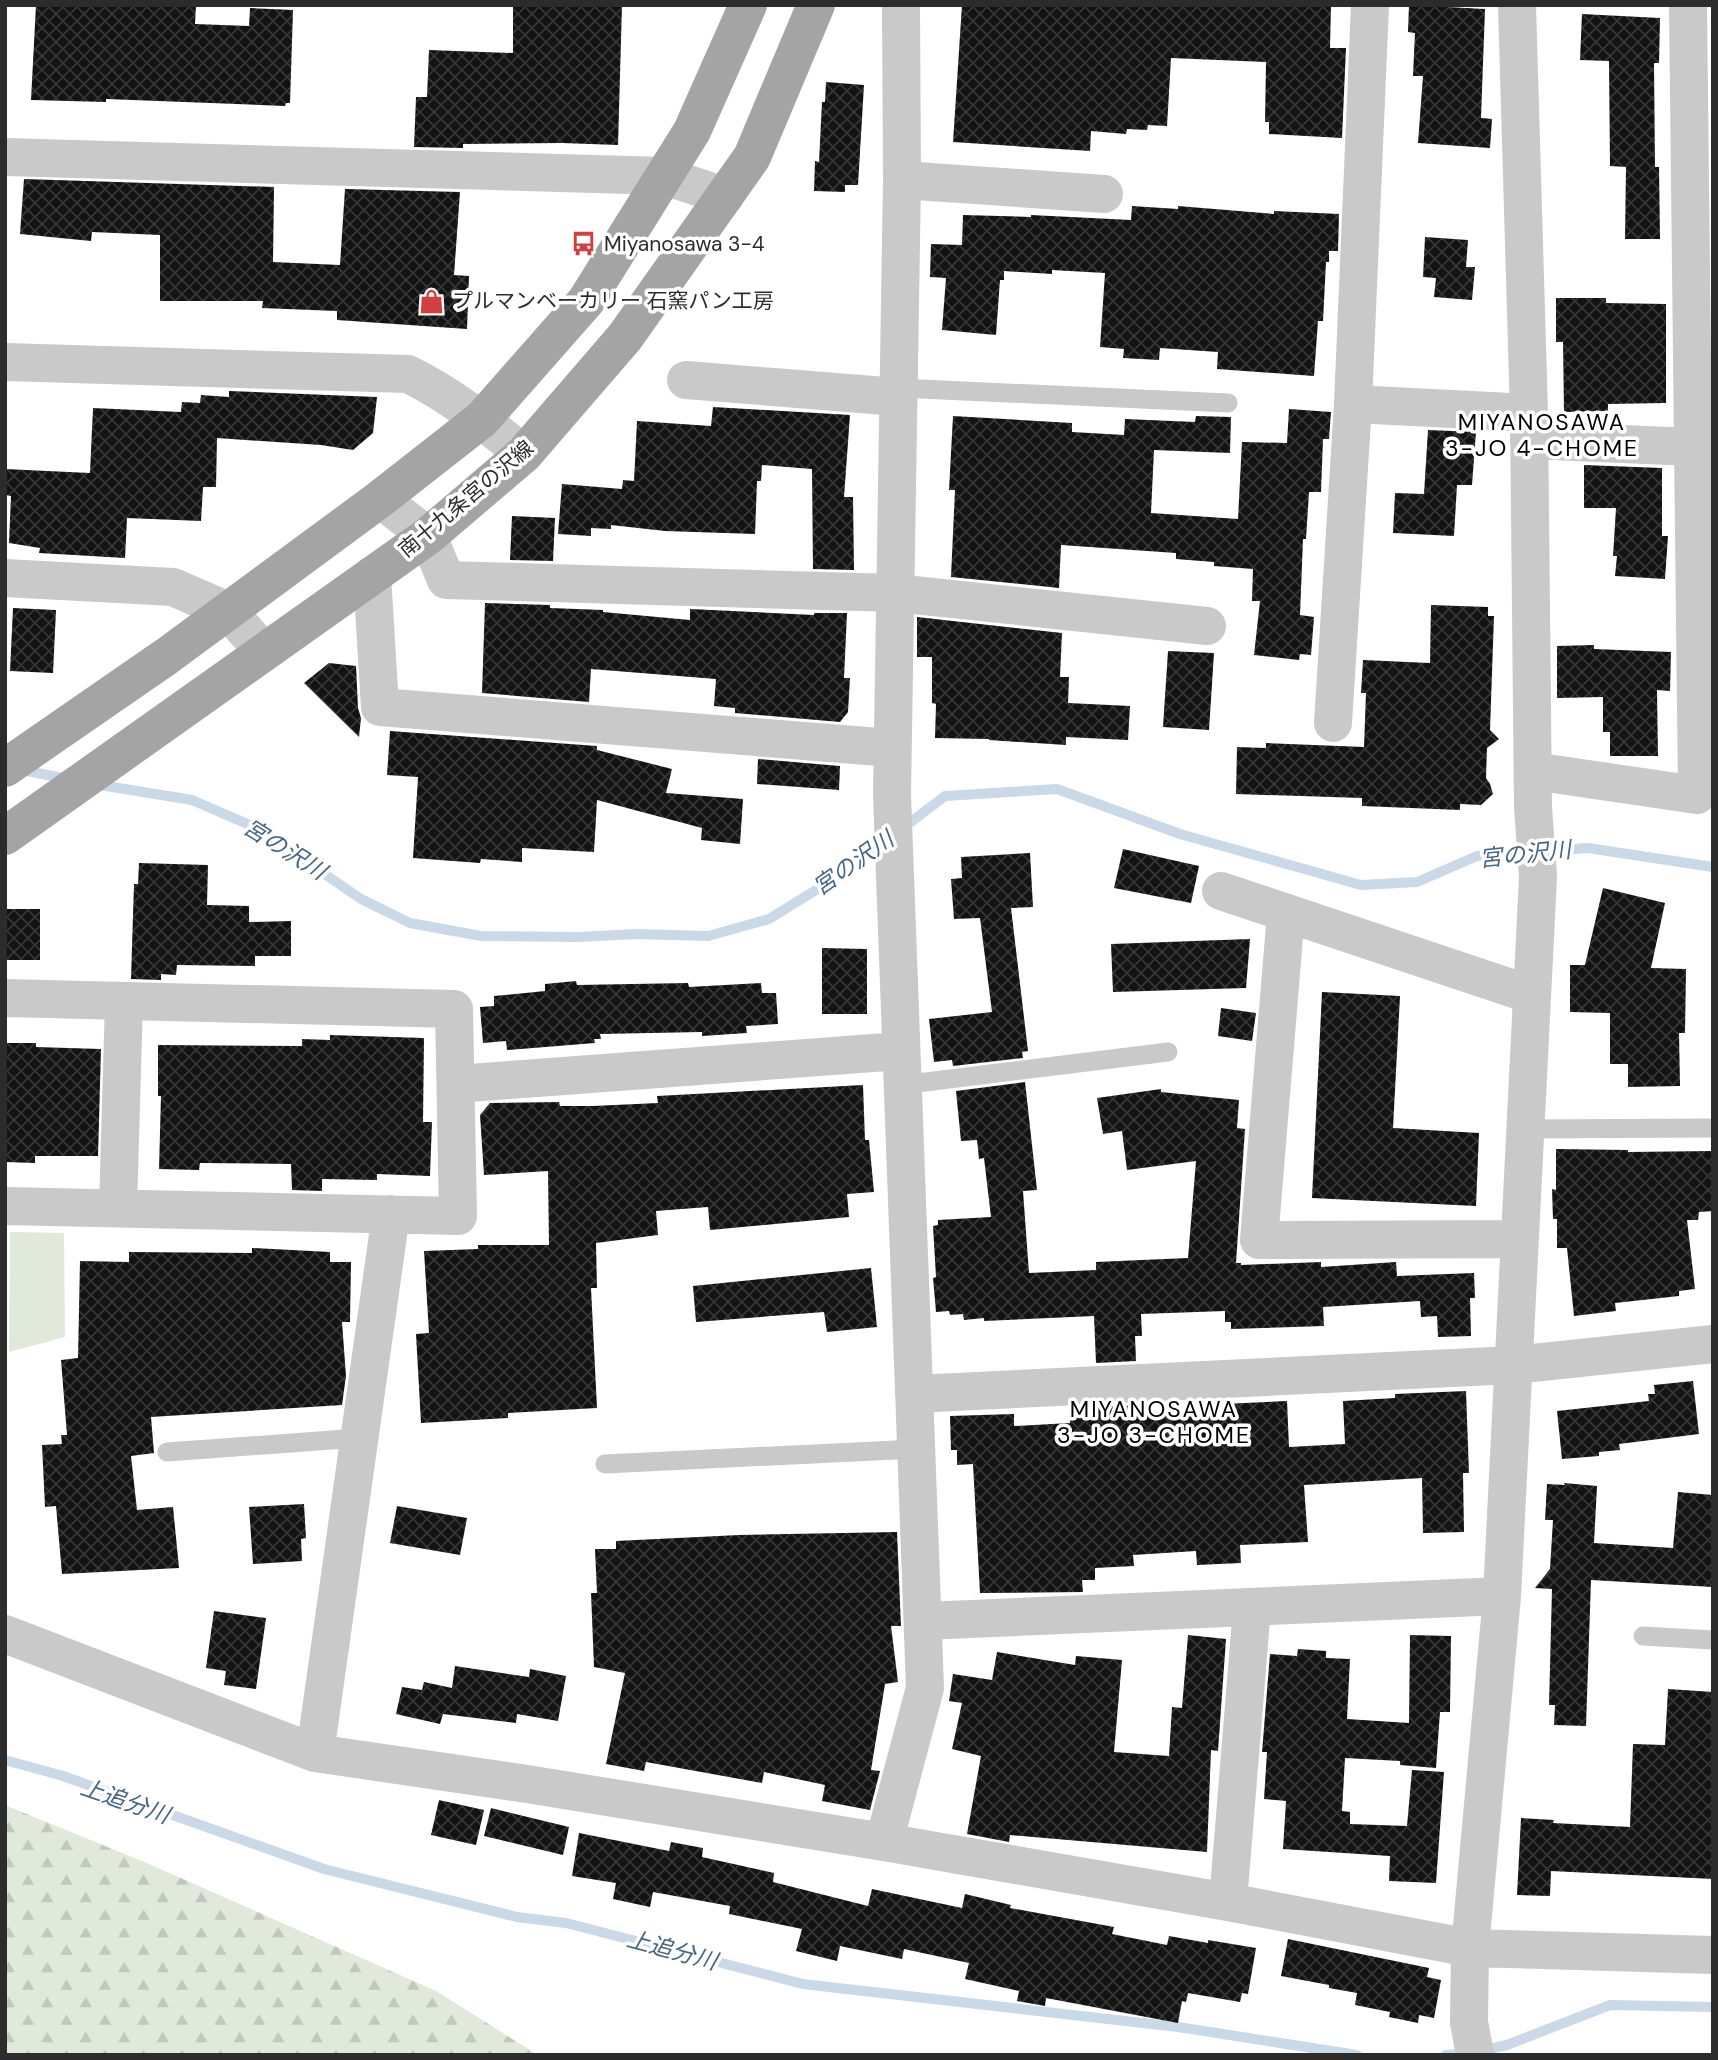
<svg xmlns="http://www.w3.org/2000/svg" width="1718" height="2060" viewBox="0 0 1718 2060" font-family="'DM Sans','Noto Sans JP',sans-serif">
	<defs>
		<pattern id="forest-firs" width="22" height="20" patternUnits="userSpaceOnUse" patternTransform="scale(1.75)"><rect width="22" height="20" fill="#e1e9db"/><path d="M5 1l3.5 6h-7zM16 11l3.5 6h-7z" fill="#c1c8bc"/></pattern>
		<pattern id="building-cross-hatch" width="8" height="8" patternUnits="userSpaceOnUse" patternTransform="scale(1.75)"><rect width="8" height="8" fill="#131313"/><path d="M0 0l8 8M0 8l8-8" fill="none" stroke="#363636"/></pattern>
	</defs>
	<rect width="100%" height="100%" fill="#fff"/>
	<path fill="#e1e9db" d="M10 1232 64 1233 65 1337 9 1352Z"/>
	<path fill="url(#forest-firs)" d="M5 1805 149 1864 436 1991 538 2055H5Z"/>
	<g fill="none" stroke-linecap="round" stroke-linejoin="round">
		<path stroke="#c9d9e7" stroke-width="10" d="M22 770 68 779
			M94 784 192 800 259 829 361 899 410 923 481 936 578 937 636 934 708 936 769 919 842 874 884 842
			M903 828 945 796 1057 789 1180 834 1361 885 1417 882 1477 856 1588 848 1713 867
			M5 1760 63 1776 324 1869 517 1917 566 1923 803 1984 1178 2027 1357 2055
			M1446 2055 1471 2053 1507 2045 1610 2005 1713 2007"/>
	</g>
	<path fill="url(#building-cross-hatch)" d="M36 5H196L195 24 249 26 250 8 293 10 290 103H286L285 106 106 99V102L31 100Z
		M513 5H622L618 145 562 143 463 144V148L414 147 416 97H427L429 50 513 53Z
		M962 5H1331L1330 48H1346L1342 138 1269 134V122H1265L1266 62 1171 58 1167 126 1148 125 1147 130 1127 129 1126 134 1091 131 1090 151 953 142Z
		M1409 5 1485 9 1481 118 1492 119 1490 148 1418 143 1423 76H1413L1415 33 1408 32Z
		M1582 14 1660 18 1659 63H1654L1655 167H1659L1660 239H1625L1626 167 1610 166 1609 61 1580 60Z
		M826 82 864 85 858 185H845V192L814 191 815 161 819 162 822 102H825Z
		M24 179 274 187 273 262 340 265 345 189 460 192 454 275 469 276 467 329 337 320V311L262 308 263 301H160V235L92 232 91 241 20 234Z
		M1132 206 1178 209V206L1274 214V211L1339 214 1338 251H1329V262H1326L1323 321H1318L1314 376 1217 369 1218 352 1160 348 1159 360 1123 358 1124 349 1100 347 1105 273 1052 270V274L1004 271V280H1000L996 335 942 330 946 278 930 277 931 244 962 245 963 215 1031 217V215L1131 220Z
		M1425 237 1468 240 1466 267H1475L1472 300 1434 297 1436 278 1423 277Z
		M1556 298H1606V303L1666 304V403L1608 404V411L1564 412 1563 342H1556Z
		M229 391 377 397 373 433 353 450 321 445 217 438 216 487H203L201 521 127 518 125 558 39 553 40 548 9 543 11 496 5 495V469L90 473 93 408 181 412 182 402 200 403 201 395 229 397Z
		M713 407 850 415 844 497H853L854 570 813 569 812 469 762 465 761 481H757L755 534 665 531 611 525V529L591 528V536L558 534 562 484 622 489 623 480 634 481 637 421 711 426Z
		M1289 409 1331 412 1329 439H1323L1321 492H1309L1306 539H1303L1300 615 1314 617 1311 655 1300 654 1299 660 1254 655 1260 601H1252L1253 569 1214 566V562L1176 559V553L1061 545 1059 588 951 577 955 490H949L953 416 1072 423V432L1124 435 1125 419 1195 422 1196 416 1231 417 1230 453 1154 450 1151 513 1238 519 1242 442 1287 443Z
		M1428 430 1476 432 1472 485H1457L1454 536 1393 533 1395 493 1424 494Z
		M1584 465 1662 468V536H1668L1665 579 1615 576 1617 556H1613L1616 508H1584Z
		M512 516 555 518 553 561 510 560Z
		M485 603 550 605V608L603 610V612L690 620V609L814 615V613H847L844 678H850L848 712 840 722 735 713V708L714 706 716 679 591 669 589 702 482 693Z
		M1431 605 1488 607V616H1494L1490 730 1499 739 1487 748 1486 778 1490 784 1493 794 1481 805 1460 804V810L1362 806V798L1236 794 1237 747 1266 748V743L1364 747 1366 693H1361L1363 660 1430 663Z
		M13 608 56 610 53 673 10 671Z
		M917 617 1062 633 1060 677H1069L1068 703 1130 706 1128 740 1066 737V745L989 740V739L935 738 936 704 932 703V657H917Z
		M1594 645V649L1671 652 1670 691 1657 690 1658 756H1610V732H1603V697L1557 698V646Z
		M1168 651 1214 653 1209 730 1163 727Z
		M329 663 356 666 358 708 361 718 359 737 304 683Z
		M390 731 597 746V750L672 769 666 793 743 799 740 844 701 840 702 828 597 800 594 852 522 848V862L481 859 480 863 413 858 418 777 387 775Z
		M758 759 840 766 839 790 757 784Z
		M1123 849 1199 866 1191 903 1114 888Z
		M1030 853 1033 907 1011 908 1028 1051 1022 1052 1023 1058 953 1066 952 1060 934 1062 929 1019 992 1012 980 918 954 919 951 879 962 878 961 857Z
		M139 863 208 865 207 905 249 906V922L291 921V956H255V966L177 965 176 975 161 974V980L131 979 134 884H138Z
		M1603 888 1665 903 1651 968 1686 969 1685 1033H1679L1680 1086 1628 1087V1064H1610V1013L1570 1012V965H1585Z
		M5 909H40V960H5Z
		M1250 939 1246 988 1113 992 1111 944Z
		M822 948 867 949V1014H822Z
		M576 981 577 985 688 983 689 987 761 983 762 993H776L778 1024 746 1026 747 1033 702 1036V1032L600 1034 601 1039H594L595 1043 507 1050 506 1041 483 1043 480 1007 494 1006V996L545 991V984Z
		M1322 992 1400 996 1393 1128 1479 1133 1476 1206 1312 1198Z
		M1221 1008 1256 1013 1252 1041 1218 1036Z
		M330 1035 424 1038 423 1122H432L430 1176 377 1174V1180L322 1179V1191L292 1190 291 1164 200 1163 199 1170 159 1169 161 1096H158V1045L302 1046V1039L330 1040Z
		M5 1043H36V1047L101 1049 98 1156H35V1163L5 1162Z
		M1025 1082 1037 1190 1023 1191 1029 1273 1096 1270V1262L1188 1258 1196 1161 1127 1170 1122 1131 1103 1134 1097 1098 1161 1089V1092L1239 1100 1237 1128 1245 1129 1236 1263H1241V1265L1321 1262V1267L1396 1262 1397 1276 1474 1273 1475 1298H1470L1471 1336 1438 1337 1437 1316 1421 1317 1420 1301 1323 1307 1324 1326 1231 1329V1322H1225V1311L1141 1314 1142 1336H1135L1136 1361 1096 1363 1094 1316 984 1321V1318L964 1320 963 1314 950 1315 949 1311 936 1312 933 1278 936 1277 933 1226 938 1225V1220L991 1217 984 1158 979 1159 977 1140 961 1141 956 1091Z
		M863 1085 865 1140H869L874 1192 847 1194 849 1217 710 1230 708 1207 656 1211 658 1235 596 1243 597 1288H591L597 1408 508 1413V1418L421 1423 416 1334 429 1333 424 1251 478 1249V1245H549L548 1171 484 1175 480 1115 490 1103 559 1102 560 1106H593L658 1103 657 1096Z
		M1556 1149 1628 1150V1152L1713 1151V1211L1699 1212 1698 1220H1687L1695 1289 1679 1291V1296L1615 1303 1616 1311 1574 1316 1567 1248H1557V1219H1553L1552 1189 1556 1190Z
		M252 1248 330 1252V1262H351L350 1322H342L346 1376 342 1405 151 1417 154 1453 131 1456 137 1510 173 1507 179 1568 62 1574 56 1506 45 1507 42 1445 62 1444 61 1435H67L61 1360 78 1358 80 1261 129 1262V1252L252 1253Z
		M871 1268 877 1327 827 1332 824 1312 696 1322 693 1286Z
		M1693 1381 1699 1434 1619 1444 1620 1450 1599 1452V1456L1562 1459 1557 1411 1649 1401 1648 1394H1655L1654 1385Z
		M1466 1391 1469 1473H1463L1464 1532 1423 1533 1422 1478 1304 1485 1308 1542 1240 1545 1241 1563 1197 1565 1196 1551 1133 1555 1134 1566 1095 1568V1580H1082L1083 1592 980 1593 973 1464 957 1465V1450H951L950 1416 1014 1414V1426L1070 1423V1410L1096 1407 1141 1405V1413L1202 1410 1201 1405 1287 1401 1289 1447 1345 1444 1343 1401 1395 1398V1394Z
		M1564 1483 1597 1486 1594 1543 1673 1548 1678 1492 1713 1495V1587L1591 1580 1586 1726 1554 1725 1555 1705H1549L1552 1589 1535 1588 1550 1569 1553 1520H1545L1547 1484 1565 1485Z
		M304 1504 306 1538 301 1539 302 1561 253 1564 249 1507Z
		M397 1506 467 1518 460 1555 390 1543Z
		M897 1532 901 1626H891L898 1682 885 1684 871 1770 880 1771 870 1810 822 1801 825 1785 764 1772 762 1783 646 1762 644 1771 606 1764 625 1673 594 1667 591 1593H597L595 1549H616V1541L739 1535Z
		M214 1611 266 1618 256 1689 224 1685 226 1671 206 1668Z
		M1188 1635 1226 1639 1218 1751 1211 1750 1207 1852 1010 1835 1009 1842 967 1834 981 1756 952 1749 962 1703 949 1701 953 1674 992 1680 997 1652 1075 1665 1076 1656 1122 1660 1114 1752 1169 1756 1172 1707 1182 1708Z
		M1410 1635 1451 1636 1450 1712H1440L1436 1768 1400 1765V1761L1345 1758 1342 1811 1350 1812V1824L1407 1826 1412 1770 1444 1772 1436 1883 1389 1881 1390 1856 1283 1849 1286 1801 1264 1799 1267 1752H1262L1270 1654 1297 1656 1298 1649 1326 1651V1658L1350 1659 1347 1719 1409 1723Z
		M455 1666 529 1677 530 1669 566 1676 558 1721 517 1714 516 1723 443 1714 440 1724 396 1714 402 1687 422 1690 424 1682 452 1688Z
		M1668 1689 1713 1692V1879L1551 1871 1550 1896 1517 1895 1521 1818 1554 1820 1553 1823 1630 1827 1633 1744 1665 1745Z
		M439 1800 484 1810 476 1845 431 1835Z
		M491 1808 569 1827 563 1855 484 1836Z
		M579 1833 669 1851 671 1842 703 1848 702 1857 774 1873 773 1882 868 1906 872 1889 962 1908 965 1894 1011 1905 1010 1908 1114 1927 1112 1934 1167 1945 1169 1936 1208 1943V1940L1256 1948 1248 1994 1242 1993 1240 2002 1188 1993 1186 2002 1182 2001 1178 2023 1046 1998 1045 2006 1017 2001 1019 1991 965 1979 969 1963 904 1949 902 1959 840 1946 837 1961 796 1951 802 1929 729 1914 730 1906 653 1892 650 1907 613 1899 616 1883 572 1876Z
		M1288 1939 1429 1968 1427 1977 1441 1980 1434 2018 1419 2015 1418 2023 1389 2017 1390 2012 1355 2005 1357 1993 1329 1988V1985L1281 1976Z"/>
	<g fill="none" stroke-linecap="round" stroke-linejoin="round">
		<path stroke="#c9c9c9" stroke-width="19" d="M898 388 1228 403
			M901 1085 1168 1052
			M1525 1129 1713 1128
			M167 1452 359 1438
			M605 1464 916 1449
			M1643 1636 1713 1640"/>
		<path stroke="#c9c9c9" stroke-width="38" d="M5 157 664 176 725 196
			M902 180 1104 194
			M5 362 408 374C451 395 487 424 524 454
			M686 380 898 397
			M1353 404 1529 413
			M1529 440 1693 447
			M380 499 428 536 446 580 895 593 1207 626
			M372 575 380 707 892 748
			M5 578 173 587 228 611 263 651
			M1333 723 1353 404 1370 5
			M1533 771 1697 795 1688 5
			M1221 891 1532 995
			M1286 913 1259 1240 1520 1239
			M5 998 454 1009 458 1216 5 1206
			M456 1084 900 1051
			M118 1208 124 1001
			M914 1394 1513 1365 1713 1344
			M923 1621 1502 1596
			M5 1634 315 1753 527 1784 884 1842 1228 1902 1470 1948 1713 1955
			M315 1753 391 1214
			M884 1842 925 1688 892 794 902 180 901 5
			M1228 1902 1252 1607
			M1475 2055 1469 2022 1470 1948 1502 1596 1538 877 1533 807 1529 413 1517 5"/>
		<path stroke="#a4a4a4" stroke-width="38" d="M5 768 167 656 380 499 482 419 586 301 692 131 748 5
			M5 836 428 536 524 454 625 337 752 157 816 5"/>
	</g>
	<defs>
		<symbol id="bus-bare" viewBox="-9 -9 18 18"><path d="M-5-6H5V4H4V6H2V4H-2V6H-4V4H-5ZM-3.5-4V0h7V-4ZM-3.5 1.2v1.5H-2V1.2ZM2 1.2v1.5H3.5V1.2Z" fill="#d33f3f" stroke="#fff" stroke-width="2.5" paint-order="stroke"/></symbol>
		<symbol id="shop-bare" viewBox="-9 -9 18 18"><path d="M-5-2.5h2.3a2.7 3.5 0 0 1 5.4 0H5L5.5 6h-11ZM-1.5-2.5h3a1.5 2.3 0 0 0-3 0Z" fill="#d33f3f" stroke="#fff" stroke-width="2.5" paint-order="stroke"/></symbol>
	</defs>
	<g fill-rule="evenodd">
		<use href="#bus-bare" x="566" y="226" width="35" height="35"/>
		<use href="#shop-bare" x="414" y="284" width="35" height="35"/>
	</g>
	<g text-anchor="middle" stroke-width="7" stroke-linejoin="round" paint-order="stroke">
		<g font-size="21" fill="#2c2c2c" stroke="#fff" text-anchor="start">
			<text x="604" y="251">Miyanosawa 3-4</text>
			<text x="452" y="308">プルマンベーカリー 石窯パン工房</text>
		</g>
		<g font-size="21" fill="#2c2c2c" stroke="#fff">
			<text transform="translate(466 499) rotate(-40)" y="7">南十九条宮の沢線</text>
		</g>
		<g font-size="23" letter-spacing="2" fill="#000" stroke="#fff">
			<text x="1542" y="430">MIYANOSAWA<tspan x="1542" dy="26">3-JO 4-CHOME</tspan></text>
			<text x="1154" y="1417">MIYANOSAWA<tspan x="1154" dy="26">3-JO 3-CHOME</tspan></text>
		</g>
		<g font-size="23" font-style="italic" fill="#436786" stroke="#fff">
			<text transform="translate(285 849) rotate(32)" y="8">宮の沢川</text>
			<text transform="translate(1525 854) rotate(-6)" y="8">宮の沢川</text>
			<text transform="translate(853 863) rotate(-35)" y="8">宮の沢川</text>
			<text transform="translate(125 1801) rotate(19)" y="8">上追分川</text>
			<text transform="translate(672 1950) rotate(15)" y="8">上追分川</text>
		</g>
	</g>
	<rect width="1718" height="2060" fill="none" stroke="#2c2c2c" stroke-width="14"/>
</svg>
